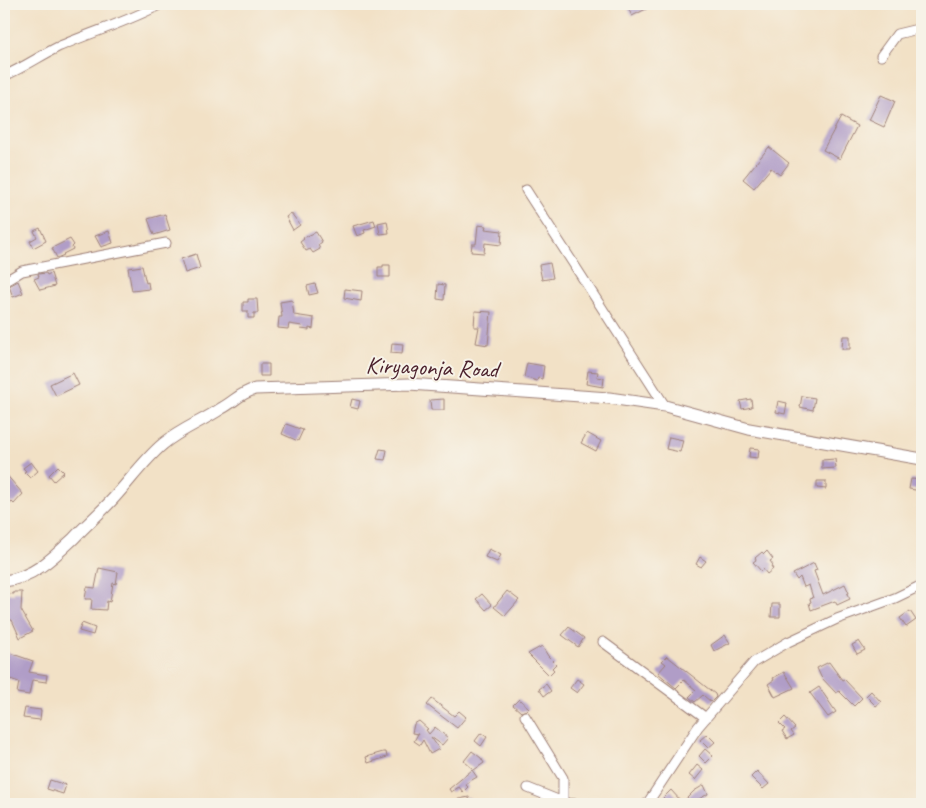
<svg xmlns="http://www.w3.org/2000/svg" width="926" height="808" viewBox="0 0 926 808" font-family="Caveat,sans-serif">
	<rect width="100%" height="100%" fill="#f7f3e8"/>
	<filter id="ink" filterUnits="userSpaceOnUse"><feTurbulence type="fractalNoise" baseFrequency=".02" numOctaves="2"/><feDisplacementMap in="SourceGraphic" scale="10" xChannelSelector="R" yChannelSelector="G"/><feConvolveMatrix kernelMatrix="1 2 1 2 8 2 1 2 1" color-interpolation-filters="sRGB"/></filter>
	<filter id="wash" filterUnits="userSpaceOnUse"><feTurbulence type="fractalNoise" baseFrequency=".0096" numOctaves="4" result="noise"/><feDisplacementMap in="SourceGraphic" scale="20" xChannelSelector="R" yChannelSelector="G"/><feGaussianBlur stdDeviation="1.12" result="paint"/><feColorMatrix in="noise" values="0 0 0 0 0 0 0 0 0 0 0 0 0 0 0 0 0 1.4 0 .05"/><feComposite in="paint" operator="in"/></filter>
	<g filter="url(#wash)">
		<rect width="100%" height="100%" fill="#f2e1c6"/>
		<g id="blocks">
			<path fill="#b09dc7" d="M636 4H656L632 16 628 8Z
				M881 95 895 101 884 127 869 120Z
				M841 117 857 126 840 159 823 150Z
				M769 147 789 163 780 175 771 168 754 188 743 179Z
				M291 213 300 225 293 230 286 217Z
				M165 214 170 230 154 235 148 219Z
				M374 220 376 226 364 230 365 233 357 236 353 226Z
				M387 221 389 233 380 234 378 223Z
				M478 225 486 226 485 229 502 231 501 245 485 243 484 253 471 252 472 244H476Z
				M40 228 46 241 33 248 30 241 37 237 34 231Z
				M109 231 113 243 101 247 95 236Z
				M316 232 322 242 318 245 320 249 313 253 310 249 306 251 300 242 304 239 303 238Z
				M70 239 74 245 72 247 73 249 63 254 64 255 57 258 52 248Z
				M196 254 200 268 185 273 181 259Z
				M550 263 553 278 542 280 539 265Z
				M383 265H390V277H378V267H383Z
				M142 266 146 283 148 282 149 289 132 291 128 268Z
				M46 273 47 275 51 273 55 286 40 290 34 279 39 277 38 274Z
				M18 281 23 293 13 297 9 286Z
				M315 284 318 293 309 295 307 286Z
				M438 284 445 285 444 300 437 299Z
				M345 289 362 291 361 301 344 298Z
				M248 299H257L258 313H254V318H248V311H243V302H248Z
				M292 300 294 315 314 318 313 329 309 328V330L301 329 302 326 289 324 288 329 278 328 279 317H282L280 302Z
				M475 311 491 312 488 345 476 343 479 327H474Z
				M843 336H850V349H842Z
				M392 343 403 344 402 354 391 353Z
				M527 363 544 366 542 379 538 378 537 381 524 377Z
				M260 364H269V376H260Z
				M588 371 598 372 597 377 604 378 603 387 586 384Z
				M73 373 79 385 56 396 50 384Z
				M802 396 815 398 813 410 800 407Z
				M352 399 360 401 358 409 350 407Z
				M444 399V410H431L430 400Z
				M751 399 752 407 742 409 740 401Z
				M778 401 787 403 785 414 776 412Z
				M286 424 303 430 298 441 282 434Z
				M587 433 601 441 596 451 581 443Z
				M669 437 683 440 680 452 666 449Z
				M750 448 759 449 758 458 749 457Z
				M380 449 387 450 385 460 377 459Z
				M835 459 836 468 822 469V460Z
				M31 462 38 471 30 478 24 472 26 471 23 468Z
				M58 466 64 472 54 481 49 475Z
				M4 472 23 494 14 504 12 502 9 505 4 499Z
				M911 479 922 480V491L909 489Z
				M817 481H826V489L817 488Z
				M489 549 501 555 497 562 485 557Z
				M767 551 773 559 770 561 773 565 771 566 773 569 767 574 763 569 761 571 753 562 756 560 755 558 762 552 764 554Z
				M700 557 706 561 701 567 696 564Z
				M814 563 817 570 814 571 823 595 845 584 849 593 847 594 850 599 837 605 835 601 811 610 809 603 811 602 810 599 813 598 809 585 804 587 800 577 797 580 793 574Z
				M99 568 118 572 116 584 113 583 110 602 107 601 106 610 91 609 92 599H85L87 587 95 588Z
				M507 591 519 600 505 616 494 607Z
				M14 592H22L21 610 33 631 20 638 12 620H4V593L14 594Z
				M482 594 492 605 486 610 476 599Z
				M772 604H780V617H771Z
				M910 611 916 620 906 627 900 618Z
				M82 623 95 628 93 635 79 631Z
				M569 627 584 638 578 647 562 635Z
				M725 635 730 643 714 651 711 645Z
				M859 641 865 650 857 654 852 645Z
				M542 646 548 656 556 664 552 668 554 670 549 675 528 654Z
				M4 651 33 661 29 672 47 675 46 682 32 680 29 695 17 693 19 682 4 677Z
				M667 656 715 694 716 697 711 702 703 695 695 702 689 697 696 690 684 680 676 688 658 673 666 664 662 661Z
				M829 662 842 680 844 679 862 698 854 706 839 691 836 693 821 677 817 668Z
				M784 672 794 688 775 697 768 684 774 680 773 678Z
				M577 679 584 684 577 693 570 688Z
				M546 684 551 691 544 696 539 689Z
				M819 687 836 712 828 717 810 693Z
				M871 691 881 702 876 706 866 696Z
				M432 699 454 716 459 711 466 717 457 728 427 705Z
				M519 699 529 708 527 710 521 712 513 705Z
				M25 708 41 710 40 720 23 718Z
				M785 717 795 728 791 731 794 735 787 739 782 731 785 729 779 723Z
				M419 721 428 729 426 730 429 734 435 727 448 738 442 745 431 737 439 749 430 754 423 740 420 745 414 741 418 734 412 733 414 724Z
				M481 733 487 737 481 746 475 741Z
				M707 734 715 742 708 748 700 740Z
				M705 749 713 756 706 763 699 756Z
				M472 751 481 758 484 763 474 770 464 761Z
				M383 752H386L387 757 368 763 366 757Z
				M697 765 703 770 695 780 689 775Z
				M472 770 477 777 465 784 468 787 463 792 459 787 451 792 449 789Z
				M757 771 769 784 763 789 751 777Z
				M50 780 66 785 63 794 47 789Z
				M704 785 708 794 690 804 686 799 694 791Z
				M671 790 680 800 675 804H669L663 798Z
				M469 797 470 804H449V801Z"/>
		</g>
	</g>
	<g filter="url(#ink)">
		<use href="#blocks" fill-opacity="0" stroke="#9e8078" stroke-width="1"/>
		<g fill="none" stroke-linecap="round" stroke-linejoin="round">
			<defs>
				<path id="minor" d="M881 56 897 34 922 28
					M4 76C23 68 40 56 58 47 92 32 130 21 161 4
					M526 190 665 406
					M4 282 22 271 166 243
					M603 642 706 718
					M525 716 563 778V802
					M528 788 563 802 575 804
					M647 804 698 727 754 662 788 642 837 619 895 598 922 585"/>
				<path id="tertiary" d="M4 581C33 578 54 557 74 538 86 525 100 513 112 500 129 482 144 460 163 444 181 429 203 421 222 408 235 401 240 393 255 389L409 384 609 398 665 406 749 429 922 459"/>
			</defs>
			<use href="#minor" stroke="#9e8078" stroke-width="11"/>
			<use href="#tertiary" stroke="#9e8078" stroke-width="13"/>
			<use href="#minor" stroke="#fff" stroke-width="9"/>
			<use href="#tertiary" stroke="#fff" stroke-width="11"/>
		</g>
	</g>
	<g text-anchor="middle" stroke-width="4" stroke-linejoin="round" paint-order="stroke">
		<g font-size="24" fill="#4a1f2b" stroke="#f7f3e8">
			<text transform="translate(432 367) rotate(2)" y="8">Kiryagonja Road</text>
		</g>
	</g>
	<rect width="926" height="808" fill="none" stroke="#f7f3e8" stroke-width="20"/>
</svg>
